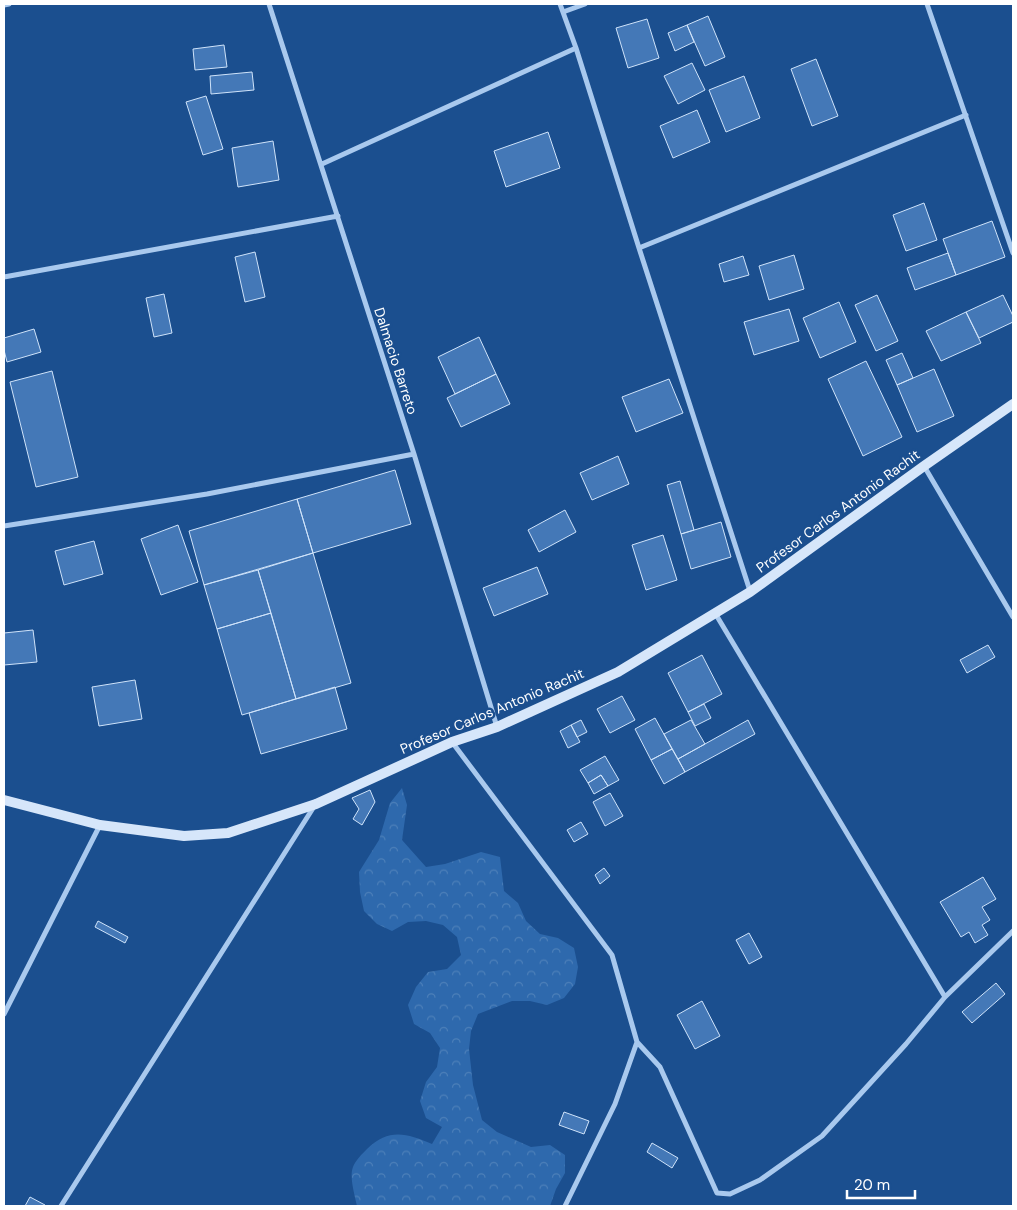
<svg xmlns="http://www.w3.org/2000/svg" width="1017" height="1210" viewBox="0 0 1017 1210" font-family="'DM Sans',sans-serif">
	<defs>
		<pattern id="forest-crowns" width="20" height="18" patternUnits="userSpaceOnUse" patternTransform="scale(1.25)"><rect width="20" height="18" fill="#2e69ad"/><path d="M2 6a3 3 0 1 1 6 0M12 15a3 3 0 1 1 6 0" fill="none" stroke="#4d80b9"/></pattern>
	</defs>
	<rect width="100%" height="100%" fill="#1b4f8f"/>
	<path fill="url(#forest-crowns)" d="M402 788 407 805 402 840 426 867 445 864 481 852 500 857 504 891 518 903 526 921 540 934 558 938 574 948 578 967 575 984 564 998 547 1005 530 1001H512L478 1014 471 1031 469 1049 473 1085 482 1120 497 1132 531 1147 550 1145 565 1155V1173L556 1189 550 1206H357C355 1196 349 1177 353 1167 355 1161 363 1153 367 1149 389 1128 406 1133 432 1144L442 1127 426 1118 420 1101 426 1082 437 1067 440 1048 430 1033 414 1024 408 1005 416 987 428 972 447 969 461 955 457 937 443 925 426 921 408 922 392 931 377 924 364 911 360 892 359 872 379 840 390 803Z"/>
	<path fill="#4478b7" stroke="#cfe3fa" d="M708 16 725 57 705 66 687 25Z
		M647 19 659 58 628 68 616 28Z
		M687 25 694 42 675 51 668 33Z
		M224 45 227 67 195 70 193 49Z
		M816 59 838 116 812 126 791 69Z
		M692 63 705 90 678 104 664 76Z
		M252 72 254 90 211 94 210 76Z
		M744 76 760 118 726 132 709 90Z
		M206 96 223 149 203 155 186 102Z
		M697 110 710 142 673 158 660 126Z
		M548 132 560 168 506 187 494 151Z
		M273 141 279 180 238 187 232 148Z
		M924 203 937 240 906 251 893 215Z
		M992 221 1005 257 956 275 943 239Z
		M255 252 265 297 245 302 235 257Z
		M948 253 956 275 915 290 907 268Z
		M794 255 804 289 769 300 759 266Z
		M743 256 749 275 724 282 719 264Z
		M164 294 172 333 154 337 146 298Z
		M877 295 898 341 876 351 855 305Z
		M1003 295 1013 316V322L979 338 966 312Z
		M839 302 856 342 820 358 803 318Z
		M789 309 799 341 754 355 744 322Z
		M966 312 981 343 941 361 926 331Z
		M34 329 41 352 7 362 4 350V338Z
		M479 337 496 374 455 394 438 357Z
		M902 353 913 378 897 385 886 360Z
		M866 361 902 437 863 456 828 379Z
		M934 369 954 416 917 432 897 385Z
		M52 371 78 477 36 487 10 382Z
		M496 374 510 404 461 427 447 398Z
		M669 379 683 413 636 432 622 397Z
		M618 456 629 484 592 500 580 473Z
		M395 470 411 524 313 553 297 499Z
		M680 481 694 530 681 534 667 485Z
		M297 499 313 553 204 585 189 531Z
		M565 510 576 532 539 552 528 530Z
		M721 522 731 557 691 569 681 534Z
		M178 525 198 582 161 595 141 539Z
		M663 535 677 580 646 590 632 545Z
		M94 541 103 574 64 585 55 551Z
		M313 553 351 683 296 699 258 570Z
		M537 567 548 594 494 616 483 588Z
		M258 570 271 613 217 629 204 585Z
		M271 613 296 699 242 715 217 629Z
		M33 630 37 662 4 665V633Z
		M988 645 995 657 967 673 960 660Z
		M702 655 722 694 688 712 668 673Z
		M135 680 142 719 99 726 92 687Z
		M335 687 347 729 261 754 249 713Z
		M622 696 635 720 610 733 597 709Z
		M704 704 711 718 695 726 688 712Z
		M655 718 672 749 651 760 635 729Z
		M581 720 587 732 577 737 571 725Z
		M691 720 705 744 678 759 664 734Z
		M748 720 755 734 685 772 678 759Z
		M571 725 580 742 568 748 560 731Z
		M672 749 685 772 664 784 651 760Z
		M605 756 619 780 608 786 601 775 588 783 580 770Z
		M601 775 608 786 594 794 588 783Z
		M370 790 375 802 362 825 353 819 359 809 352 798Z
		M610 793 623 816 605 826 593 802Z
		M581 822 588 834 574 842 567 830Z
		M604 868 610 876 600 884 595 875Z
		M983 877 996 899 982 907 990 920 982 925 988 935 975 943 969 932 961 937 940 902Z
		M98 921 128 937 125 943 95 927Z
		M749 933 762 957 749 964 736 940Z
		M996 983 1005 994 972 1023 962 1012Z
		M702 1001 720 1036 695 1049 677 1015Z
		M564 1112 589 1121 584 1134 559 1125Z
		M652 1143 678 1158 672 1168 647 1152Z
		M30 1197 45 1205V1206H25Z"/>
	<g fill="none" stroke-linecap="round" stroke-linejoin="round">
		<path stroke="#a9c9ee" stroke-width="5" d="M269 4 414 454 497 727
			M560 4 576 48 639 248 750 591
			M927 4 1013 253
			M4 5 9 4
			M563 12 585 4
			M322 164 576 48
			M639 248 966 115
			M4 277 338 216
			M924 466 1013 617
			M4 526 207 494 414 454
			M715 613 945 997
			M452 742 612 955 637 1042 615 1104 565 1206
			M4 1014 100 825
			M637 1042 660 1067 717 1193 730 1194 760 1180 822 1136 906 1044 945 997 1013 931
			M61 1206 315 805"/>
		<path stroke="#d6e6fa" stroke-width="10" d="M4 800 100 825 184 836 228 833 316 804 452 742 497 727 618 672 750 592 924 466 1013 404"/>
	</g>
	<g text-anchor="middle" stroke-width="5" stroke-linejoin="round" paint-order="stroke">
		<g font-size="14" fill="#fff" stroke="#1b4f8f">
			<text transform="translate(396 361) rotate(72)" y="5">Dalmacio Barreto</text>
			<text transform="translate(838 511) rotate(-36)" y="5">Profesor Carlos Antonio Rachit</text>
			<text transform="translate(492 711) rotate(-23)" y="5">Profesor Carlos Antonio Rachit</text>
		</g>
	</g>
	<rect width="1017" height="1210" fill="none" stroke="#ffffff" stroke-width="10"/>
	<path d="M847 1190v8h68v-8" fill="none" stroke="#ffffff" stroke-width="2.5"/>
	<text x="854" y="1190" font-size="15" fill="#ffffff" stroke="#1b4f8f" stroke-width="4" paint-order="stroke">20 m</text>
</svg>
